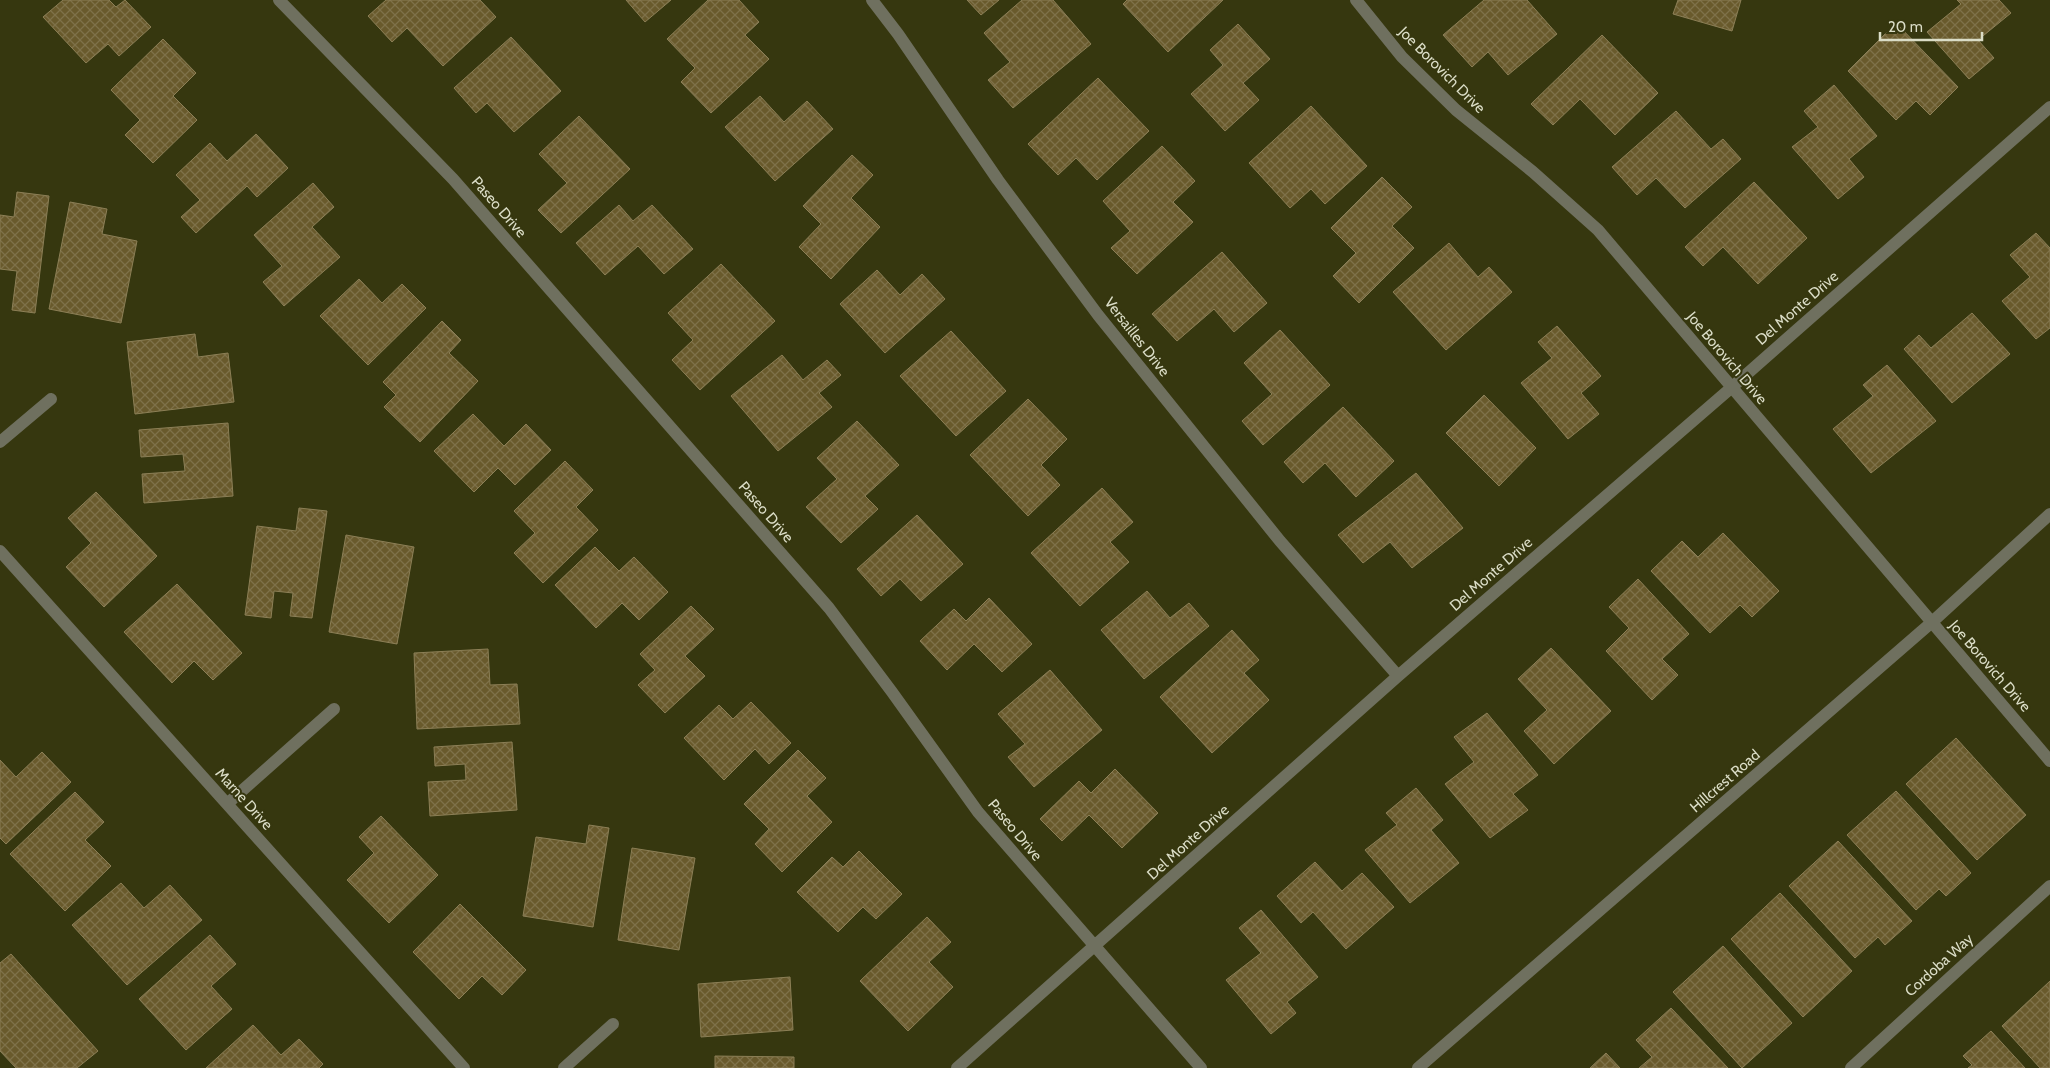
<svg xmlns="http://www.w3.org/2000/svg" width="2050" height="1068" viewBox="0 0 2050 1068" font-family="Cabin,sans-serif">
	<defs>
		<pattern id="building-cross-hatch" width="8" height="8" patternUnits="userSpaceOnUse" patternTransform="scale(1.25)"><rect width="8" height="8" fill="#695a2c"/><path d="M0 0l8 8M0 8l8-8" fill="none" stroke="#7e7149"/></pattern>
	</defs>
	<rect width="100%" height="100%" fill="#36370f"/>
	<path fill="url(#building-cross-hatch)" stroke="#8c7f56" d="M63 0H109L116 7 125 0 151 27 119 56 108 44 86 63 43 17Z
		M386 0H480L496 17 443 66 407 28 392 42 368 16Z
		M626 0H671L645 22Z
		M708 0H739L759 22 745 35 769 59 711 113 681 82 695 68 667 39Z
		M967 0H999L981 15Z
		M1022 0H1053L1091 44 1013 108 988 80 1010 62 984 33Z
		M1127 0H1223L1168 52 1123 4Z
		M1484 0H1527L1557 34 1508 75 1488 52 1472 67 1443 35Z
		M1678 0H1741L1732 31 1673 14Z
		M1957 0H1999L2011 13 1978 40 1994 58 1969 79 1927 32 1961 4Z
		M1896 23 1958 87 1930 115 1916 101 1896 120 1848 71Z
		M1238 24 1270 59 1243 83 1259 100 1225 131 1191 94 1223 65 1210 50Z
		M1602 35 1658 93 1615 135 1580 99 1553 125 1531 104Z
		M511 37 561 91 514 132 487 103 476 113 454 88Z
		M163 39 196 73 173 96 197 120 153 163 125 135 140 120 111 90Z
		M1098 78 1149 131 1097 180 1076 158 1058 175 1028 144Z
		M1834 85 1877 136 1849 159 1864 177 1838 199 1792 147 1818 127 1804 111Z
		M760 96 784 122 807 101 833 129 775 181 725 127Z
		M1311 106 1367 166 1325 204 1311 189 1290 208 1249 163Z
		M1676 111 1711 149 1723 139 1741 159 1685 208 1656 178 1637 195 1612 167Z
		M579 116 630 169 561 233 538 210 567 183 539 154Z
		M256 134 288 168 257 197 247 186 196 233 181 217 200 200 176 175 210 143 227 161Z
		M1162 146 1195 181 1173 202 1193 222 1137 274 1111 248 1130 231 1103 201Z
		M852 155 873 175 851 198 880 227 831 279 799 247 821 224 803 206Z
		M1382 177 1412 207 1392 226 1414 248 1359 303 1333 276 1356 253 1331 228Z
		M1754 182 1807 238 1758 284 1723 247 1703 266 1685 247Z
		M313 183 334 207 312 227 340 257 284 306 263 282 282 266 254 235Z
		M17 192 49 196 35 313 12 310 17 271 0 269V215L14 217Z
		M70 202 107 209 102 234 137 241 121 323 49 309Z
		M619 205 633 221 652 205 693 249 664 274 638 246 605 275 576 243Z
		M2036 233 2050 248V328L2036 339 2002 301 2030 277 2010 255Z
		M1449 243 1478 277 1489 267 1512 292 1446 350 1393 292Z
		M1222 252 1267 303 1234 332 1214 309 1177 341 1152 314Z
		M721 264 775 321 700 390 672 360 693 340 668 313Z
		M877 270 900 295 922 274 945 299 885 353 840 304Z
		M359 279 382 303 402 284 426 308 368 365 320 316Z
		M1972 313 2010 354 1952 403 1904 349 1919 335 1931 348Z
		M442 321 461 340 449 353 478 381 420 442 384 407 396 395 383 382Z
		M1557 326 1601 376 1581 393 1599 414 1568 439 1521 383 1552 358 1538 342Z
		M1280 330 1330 385 1263 445 1242 421 1272 394 1244 363Z
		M951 331 1006 391 956 436 900 376Z
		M195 334 198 357 228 353 234 402 135 414 127 342Z
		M782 355 803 380 827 360 841 375 819 393 832 407 778 451 731 396Z
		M1887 365 1936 421 1871 473 1833 429 1873 396 1863 385Z
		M1484 395 1536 448 1499 486 1446 433Z
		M1028 399 1067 439 1041 465 1060 485 1028 516 970 455Z
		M1343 407 1394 461 1356 497 1325 463 1303 483 1284 462Z
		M473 414 504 446 526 424 551 450 515 485 498 468 474 492 434 451Z
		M857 421 899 465 865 496 878 509 841 543 806 507 837 479 817 458Z
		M228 423 233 496 144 503 142 474 185 471 183 454 141 457 139 430Z
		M565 461 593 490 576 507 598 530 543 583 514 553 535 533 514 511Z
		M1416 473 1463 528 1412 568 1390 542 1363 563 1338 535Z
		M1102 488 1133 522 1110 542 1129 562 1080 606 1031 553Z
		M96 492 157 556 104 607 66 567 91 543 68 518Z
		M299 508 327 511 312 618 290 616 293 593 274 591 271 618 245 615 257 526 296 531Z
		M917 515 963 564 921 601 900 579 881 596 857 569Z
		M1723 533 1779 591 1752 617 1740 605 1710 633 1651 571 1682 541 1698 557Z
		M346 535 414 547 397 644 329 632Z
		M595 547 619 571 634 557 668 592 639 620 622 603 596 628 555 585Z
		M1638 579 1689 634 1662 659 1678 675 1652 700 1606 651 1629 628 1609 607Z
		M177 584 242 653 213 680 194 661 172 683 124 632Z
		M1147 591 1170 618 1189 603 1209 626 1144 679 1101 630Z
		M989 598 1032 644 1002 672 974 644 947 670 920 641 954 609 966 621Z
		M691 606 714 629 685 656 705 676 665 713 638 685 655 670 640 654Z
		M1232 630 1259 660 1244 673 1269 700 1212 753 1160 697Z
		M1551 648 1611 711 1554 764 1524 731 1547 710 1518 679Z
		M488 649 490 685 517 684 520 724 417 729 414 653Z
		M1050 670 1102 730 1034 787 1008 757 1025 744 998 714Z
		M751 702 791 743 769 764 755 749 724 780 684 738 719 705 733 719Z
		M1487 713 1538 775 1513 794 1528 810 1490 838 1445 784 1474 762 1454 737Z
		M1956 738 2026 815 1977 860 1906 784Z
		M512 742 517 810 430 816 428 782 466 780 465 764 435 766 434 747Z
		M798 750 826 778 807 796 832 822 782 872 755 844 769 829 744 804Z
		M42 752 71 782 6 844 0 838V760L16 777Z
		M1115 769 1158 813 1122 848 1089 815 1062 841 1040 819 1079 781 1091 793Z
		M1416 788 1443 820 1431 830 1459 863 1410 903 1365 850 1397 825 1386 813Z
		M1896 791 1971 873 1946 896 1939 889 1916 910 1847 835Z
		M75 792 104 822 85 840 111 866 65 911 10 854Z
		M381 816 438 875 389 923 347 880 374 853 359 837Z
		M589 825 609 828 593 927 523 916 536 837 586 844Z
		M1838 841 1912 921 1885 945 1878 937 1855 958 1789 886Z
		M632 848 695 858 679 950 618 940Z
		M859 851 902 894 876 919 863 907 838 932 797 892 832 857 843 867Z
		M1315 862 1342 891 1362 873 1394 907 1346 949 1313 912 1301 923 1277 896Z
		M121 883 144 908 170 885 202 920 127 985 72 925Z
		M1780 893 1852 971 1803 1017 1731 939Z
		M460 904 526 970 502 995 482 976 459 999 413 952Z
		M1261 910 1318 977 1287 1002 1296 1013 1271 1034 1226 980 1261 953 1239 928Z
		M927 917 951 942 929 962 953 987 908 1031 860 981Z
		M210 935 236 964 211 986 232 1009 186 1050 139 999Z
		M1723 946 1792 1023 1742 1068 1673 992Z
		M11 954 98 1051 77 1068H16L0 1051V963Z
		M790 977 793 1030 701 1037 698 984Z
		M2050 981V1068H2040L2002 1026Z
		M1671 1008 1728 1068H1639L1652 1057 1636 1040Z
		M253 1025 281 1055 299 1039 323 1064 319 1068H206Z
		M1991 1031 2025 1068H1968L1972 1065 1963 1056Z
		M1606 1053 1620 1068H1590Z
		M715 1056 794 1057V1068H715Z"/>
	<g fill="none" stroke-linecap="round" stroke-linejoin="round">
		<path stroke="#6f705f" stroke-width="12" d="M279 0 453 179 829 608 892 692 978 812 1201 1068
			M872 0 898 34 998 180 1098 315 1280 541 1398 676
			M1356 0 1402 57 1456 110 1533 172 1598 230 2050 761
			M0 442 51 399
			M0 551 464 1068
			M227 804 334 709
			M564 1068 613 1024
			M957 1068 1398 676 1731 388 2050 107
			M1418 1068 1931 623 2050 514
			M1851 1068 2050 886"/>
	</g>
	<g text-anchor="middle" stroke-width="4" stroke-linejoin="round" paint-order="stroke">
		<g font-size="15" fill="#dbddc7" stroke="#36370f">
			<text transform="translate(1442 70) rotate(45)" y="5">Joe Borovich Drive</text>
			<text transform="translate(499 207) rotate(49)" y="5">Paseo Drive</text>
			<text transform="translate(1797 308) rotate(-41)" y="5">Del Monte Drive</text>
			<text transform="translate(1137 337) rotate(52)" y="5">Versailles Drive</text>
			<text transform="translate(1727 358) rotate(50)" y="5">Joe Borovich Drive</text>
			<text transform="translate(766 512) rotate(49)" y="5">Paseo Drive</text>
			<text transform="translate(1491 574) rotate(-41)" y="5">Del Monte Drive</text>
			<text transform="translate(1990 666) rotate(49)" y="5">Joe Borovich Drive</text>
			<text transform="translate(1725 781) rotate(-41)" y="5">Hillcrest Road</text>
			<text transform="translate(244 799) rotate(48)" y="5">Marne Drive</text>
			<text transform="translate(1015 830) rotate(50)" y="5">Paseo Drive</text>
			<text transform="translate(1188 842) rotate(-42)" y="5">Del Monte Drive</text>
			<text transform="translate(1939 965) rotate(-42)" y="5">Cordoba Way</text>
		</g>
	</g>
	<path d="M1880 32v8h102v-8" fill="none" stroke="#dbddc7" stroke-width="2.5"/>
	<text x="1888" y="32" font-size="15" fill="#dbddc7" stroke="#36370f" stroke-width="4" paint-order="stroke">20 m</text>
</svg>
